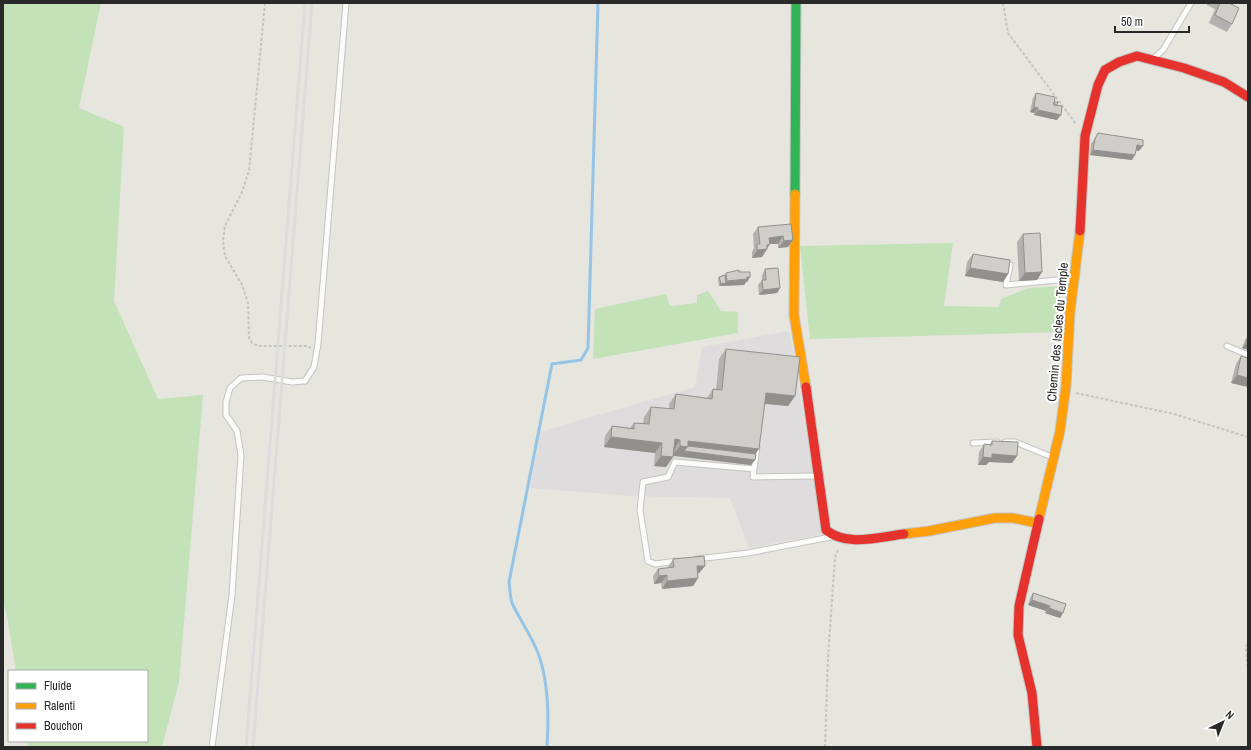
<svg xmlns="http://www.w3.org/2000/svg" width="1251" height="750" viewBox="0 0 1251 750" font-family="'Archivo Narrow',sans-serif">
	<rect width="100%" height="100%" fill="#e6e5de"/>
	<path fill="#dedcdd" d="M789 331 823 534 749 548 730 498 632 496 530 488 540 432 695 387 702 347Z"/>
	<path fill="#c3e2b8" d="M3 3H101L79 108 124 127 114 301 158 399 203 395 179 682 162 747H28L27 741H147V671H16L7 616 3 601Z
		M953 243 944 306 999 307 1001 299 1029 288 1062 286 1058 332 810 339 800 246Z
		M708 291 721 311 738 312V333L593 359 595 309 666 294 670 306 697 303V295Z"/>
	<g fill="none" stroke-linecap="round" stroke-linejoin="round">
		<path stroke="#95c5e6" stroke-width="3" d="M547 747C549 716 549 682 538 653 531 635 520 620 512 603 510 597 510 589 509 582L552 364 581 360 588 348 598 3"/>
		<defs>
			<path id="lane" d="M1154 58 1163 50 1191 3
				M1010 265 1006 285 1057 280H1073
				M1227 346 1248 355
				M1005 442H1015L1052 457
				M973 443 997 442
				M757 447 753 477 817 476
				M697 559 748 553 831 537
				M677 561 655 564 648 561 640 510 643 482 668 477 675 462 754 469
				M212 747 232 595 241 455 237 431 226 415V402L230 388 241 378 263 377 292 382 305 381 314 367 318 344 346 3"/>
			<path id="fast" d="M795 194 796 3"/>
			<path id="slow" d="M795 194 794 315 806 387
				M1039 519 1060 431 1066 386 1070 312 1080 231
				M904 534 929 531 995 518H1013L1037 523"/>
			<path id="jam" d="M1080 231 1085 136 1098 85 1105 70 1119 62 1137 56 1184 68 1224 82 1248 97
				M806 387 826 530C846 547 879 537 904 534
				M1037 747 1032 693 1018 635 1019 606 1039 519"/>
		</defs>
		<use href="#lane" stroke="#c4c4c3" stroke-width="7"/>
		<use href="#fast" stroke="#c4c4c3" stroke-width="11"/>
		<use href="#slow" stroke="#c4c4c3" stroke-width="11"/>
		<use href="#jam" stroke="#c4c4c3" stroke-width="11"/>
		<path stroke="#c4c4c3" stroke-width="2" stroke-dasharray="3 2" stroke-linecap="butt" d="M265 3 249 171 242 192 225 226 223 241 225 256 242 285 248 303 249 338 252 343 258 346H306L311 348
			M1003 3 1008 33 1076 124
			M1076 393 1174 414 1248 437
			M1248 639 1246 649 1248 672
			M825 747 828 658 835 557 838 550"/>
		<use href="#lane" stroke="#fbfbfa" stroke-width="5"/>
		<use href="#fast" stroke="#30b455" stroke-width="9"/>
		<use href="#slow" stroke="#ff9f0a" stroke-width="9"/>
		<use href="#jam" stroke="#e5322d" stroke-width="9"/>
		<path stroke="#dddcdd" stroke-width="3" d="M246 747 305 3
			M253 747 312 3"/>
	</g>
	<path fill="#b2b1ad" d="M1207 3H1229L1232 24 1227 32 1209 23 1215 9 1207 5Z
		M1036 93 1054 102 1057 105V120L1034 115V113L1030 112 1033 98Z
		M1098 133 1139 151 1136 150 1132 160 1090 155 1091 144Z
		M758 227 793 240 788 247 778 248V244H770L767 248V249L762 257 752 258V252L754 248 753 234Z
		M1023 234 1042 272 1037 280 1019 281 1017 242Z
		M973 254 1008 274 1003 282 965 276 967 262Z
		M765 269 780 288 777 293 759 295 758 285 762 280V275Z
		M739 272 750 277 747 282H746L744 285 719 286 718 279 719 277 725 275 726 273Z
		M1248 336V350L1242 348 1245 340Z
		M726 349 795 396 788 406 764 404 755 460 751 465 673 456 666 467 654 466 655 453 604 447 605 436 612 426 630 428 634 423 643 424 644 417 651 407 669 409V404L676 394 707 398 713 389 716 390 719 359Z
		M1241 356 1248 387 1231 383 1236 364Z
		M992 441 1017 456 1012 463 989 462 986 465H978L979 452 984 444H990Z
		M673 559 705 566 699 573H698V578L693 586 662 589 661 583 654 584 653 576 658 569 668 568V567Z
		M1033 593 1066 604 1060 618 1045 613 1046 611 1028 605 1030 598Z"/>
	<path fill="#91908d" d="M1034 107 1038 108 1034 113 1030 112Z
		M1038 110 1061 115 1057 120 1034 115Z
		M1137 145 1143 146 1139 151 1133 150Z
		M1093 150 1135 155 1132 160 1090 155Z
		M783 236 778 244H770L766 250 767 249 762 257 752 258 757 250 769 238Z
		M793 240 788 247 778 248 784 241Z
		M970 268 1008 274 1003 282 965 276Z
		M1042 272 1037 280 1019 281 1025 273Z
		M747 277H750L747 282H746L744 285 719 286 721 284 726 283 727 281Z
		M780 288 777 293 759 295 763 290Z
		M1246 343H1248V350L1242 348Z
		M1237 375 1248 378V387L1231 383Z
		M766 393 795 396 788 406 759 403Z
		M611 437 662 443 655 453 604 447Z
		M675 439 680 440 674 450Z
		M688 441 759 449 752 459 755 460 751 465 668 455 675 453 680 446Z
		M992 454 1017 456 1012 463 989 462 986 465H978L983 457Z
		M661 456 673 457 666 467 654 466Z
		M697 566H705L699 573 692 574Z
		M667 575 661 583 654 584 659 576Z
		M698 578 693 586 662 589 667 581Z
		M1032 600 1050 606 1046 611 1028 605Z
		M1049 608 1063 613 1060 618 1045 613Z"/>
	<path fill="#cfcec9" stroke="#91908d" d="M1220 3H1229L1239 8 1232 24 1215 15Z
		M1036 93 1055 97 1054 105 1062 106 1061 115 1038 110V108L1034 107Z
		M1054 102H1058L1057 105H1054Z
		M1098 133 1143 140V146L1137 145 1135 155 1093 150 1095 139Z
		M791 224 793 240 784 241 783 236 769 238 770 244 767 245V249L757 250V244H760L758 227Z
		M1040 233 1042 272 1025 273 1023 234Z
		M973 254 1010 260 1008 274 970 268Z
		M778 268 780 288 763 290 762 280H766L765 269Z
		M739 270V272H750V277H747V279L727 281 726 273Z
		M725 275 726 283 721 284 719 277Z
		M1248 336V343H1246Z
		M726 349 800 357 795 396 766 393 759 449 688 441V447L680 446V440L675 439 673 457 661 456 662 443 611 437 612 426 634 429V423L649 424 651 407 674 409 676 394 712 399 713 389 722 390Z
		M1241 356 1248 358V378L1237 375Z
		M992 441 1018 442 1017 456 992 454V458L983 457 984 444 992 445Z
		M688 446 756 454 755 460 684 451Z
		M674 447H675V453H674Z
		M704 556 705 566H697L698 578 667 581V575L659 576 658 569 674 567 673 559Z
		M1033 593 1066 604 1063 613 1049 608 1050 606 1032 600Z"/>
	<g text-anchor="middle" stroke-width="4" stroke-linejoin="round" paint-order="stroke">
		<g font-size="13" fill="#292929" stroke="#fff">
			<text transform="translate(1057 332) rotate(-85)" y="5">Chemin des Iscles du Temple</text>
		</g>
	</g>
	<rect width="1251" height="750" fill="none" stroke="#292929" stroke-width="8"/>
	<rect x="8" y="670" width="140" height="72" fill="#ffffff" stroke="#a9a9a9"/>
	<rect x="16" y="683" width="20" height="6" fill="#30b455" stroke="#a9a9a9"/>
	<text x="44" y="690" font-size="12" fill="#292929">Fluide</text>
	<rect x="16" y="703" width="20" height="6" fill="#ff9f0a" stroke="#a9a9a9"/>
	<text x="44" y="710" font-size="12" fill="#292929">Ralenti</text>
	<rect x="16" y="723" width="20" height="6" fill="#e5322d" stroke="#a9a9a9"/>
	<text x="44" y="730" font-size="12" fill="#292929">Bouchon</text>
	<g transform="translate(1223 722) rotate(43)" stroke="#ffffff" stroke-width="3" paint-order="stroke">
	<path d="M0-3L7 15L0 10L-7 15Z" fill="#292929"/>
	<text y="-6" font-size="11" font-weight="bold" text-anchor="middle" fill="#292929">N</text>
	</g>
	<path d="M1115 26v6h74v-6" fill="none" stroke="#292929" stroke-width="2"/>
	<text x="1121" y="26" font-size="12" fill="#292929" stroke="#ffffff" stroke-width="3" paint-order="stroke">50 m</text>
</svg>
